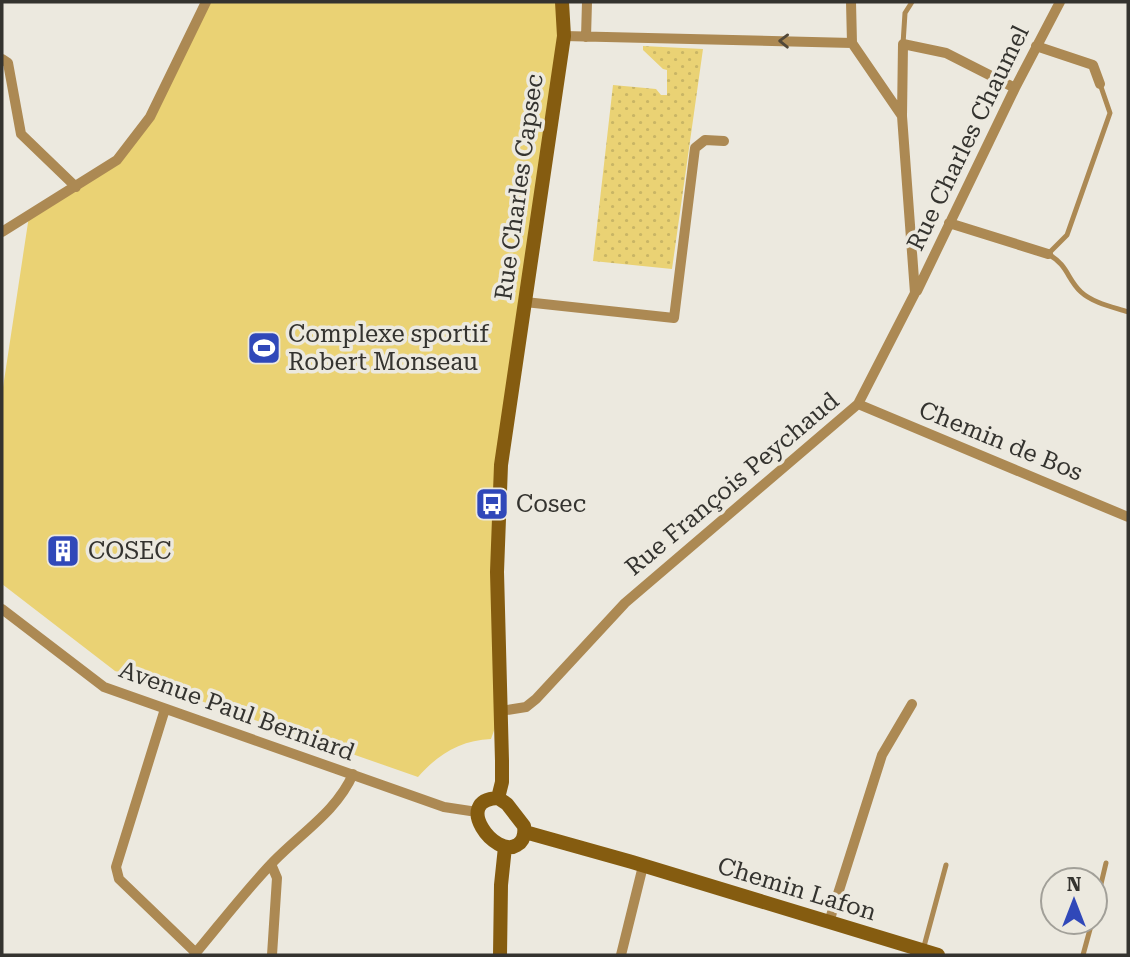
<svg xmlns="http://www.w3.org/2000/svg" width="1130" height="957" viewBox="0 0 1130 957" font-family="'Roboto Serif',serif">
	<defs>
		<pattern id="grass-dots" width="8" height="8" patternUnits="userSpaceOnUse" patternTransform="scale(1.75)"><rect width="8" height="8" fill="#ead274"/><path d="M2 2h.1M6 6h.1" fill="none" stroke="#c9b565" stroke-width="1.8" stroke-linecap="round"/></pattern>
	</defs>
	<rect width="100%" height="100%" fill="#ece9df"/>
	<path fill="url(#grass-dots)" d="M643 46 703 49 672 269 593 261 613 85 656 89 661 95H667V70L663 69 643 50Z"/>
	<path fill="#ead274" d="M206 2H562L501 465V711L491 739C461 740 437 755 418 777L115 671 2 584V394L29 216 117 160 150 117Z"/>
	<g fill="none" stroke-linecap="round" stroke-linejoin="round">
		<path stroke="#ac8953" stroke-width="5" d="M903 44 905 13 912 2
			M1100 84 1110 113 1067 235 1048 254C1068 265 1067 279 1081 292 1093 303 1113 307 1128 312
			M1095 909 1106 863
			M923 950 946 865
			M1083 955 1092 922"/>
		<path stroke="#ac8953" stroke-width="10" d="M564 36 852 43
			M586 37 587 2
			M1036 46 1093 65 1100 84
			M2 59 8 63 21 134 76 187
			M902 116 903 44 946 53 1015 88
			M949 223 1048 254
			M2 232 117 160 150 117 206 2
			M917 291 1015 88 1060 2
			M525 302 674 318 695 148 705 140 724 141
			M858 404 1128 517
			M2 609 104 687 444 807 477 812
			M165 709 116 867 119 879 196 953
			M501 711 526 707 536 699 625 603 858 404 915 293 902 116 852 43 851 2
			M271 864 277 878 272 955
			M829 922 882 755 912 704
			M194 955C220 924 246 890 274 861 301 833 337 811 353 774
			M621 955 643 866"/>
		<path stroke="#855c10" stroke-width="14" d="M498 798 502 782V761L497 572 501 465 564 36 562 2
			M498 798 507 804 524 826C525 833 524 841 517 845 495 859 452 800 498 798Z
			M525 832 632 862 938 955
			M500 955 501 885 505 847"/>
	</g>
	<defs><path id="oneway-chevron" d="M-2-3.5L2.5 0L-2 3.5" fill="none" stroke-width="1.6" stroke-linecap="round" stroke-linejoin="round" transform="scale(1.75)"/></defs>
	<use stroke="#524838" href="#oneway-chevron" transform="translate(784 41) rotate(-179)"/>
	<defs>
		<symbol id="stadium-square" viewBox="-11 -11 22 22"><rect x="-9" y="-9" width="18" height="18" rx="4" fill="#3048b9" stroke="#ece9df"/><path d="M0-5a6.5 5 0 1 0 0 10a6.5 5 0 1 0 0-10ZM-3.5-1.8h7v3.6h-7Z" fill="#fff"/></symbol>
		<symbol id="bus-square" viewBox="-11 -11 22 22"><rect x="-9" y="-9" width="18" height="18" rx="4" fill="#3048b9" stroke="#ece9df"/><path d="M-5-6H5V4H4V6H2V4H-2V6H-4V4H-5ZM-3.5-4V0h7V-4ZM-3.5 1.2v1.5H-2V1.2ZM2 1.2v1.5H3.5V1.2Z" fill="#fff"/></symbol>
		<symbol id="building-square" viewBox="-11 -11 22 22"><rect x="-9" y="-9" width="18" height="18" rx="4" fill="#3048b9" stroke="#ece9df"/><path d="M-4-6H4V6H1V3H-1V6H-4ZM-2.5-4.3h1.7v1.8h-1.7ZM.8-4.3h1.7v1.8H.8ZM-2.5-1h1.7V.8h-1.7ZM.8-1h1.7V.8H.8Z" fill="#fff"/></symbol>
	</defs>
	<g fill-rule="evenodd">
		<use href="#stadium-square" x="245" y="329" width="38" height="38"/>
		<use href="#bus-square" x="473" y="485" width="38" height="38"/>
		<use href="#building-square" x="44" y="532" width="38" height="38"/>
	</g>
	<g text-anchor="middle" stroke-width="7" stroke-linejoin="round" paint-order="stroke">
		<g font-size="24" fill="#34332f" stroke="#ece9df">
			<text transform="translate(968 138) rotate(-64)" y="8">Rue Charles Chaumel</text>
			<text transform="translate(519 187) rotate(-82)" y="8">Rue Charles Capsec</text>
			<text transform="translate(1001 441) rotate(22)" y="8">Chemin de Bos</text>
			<text transform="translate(732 484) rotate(-40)" y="8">Rue François Peychaud</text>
			<text transform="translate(237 711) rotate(20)" y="8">Avenue Paul Berniard</text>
			<text transform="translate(797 889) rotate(17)" y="8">Chemin Lafon</text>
		</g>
		<g font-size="24" fill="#34332f" stroke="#ece9df" text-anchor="start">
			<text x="288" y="342">Complexe sportif<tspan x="288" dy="28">Robert Monseau</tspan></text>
			<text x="516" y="512">Cosec</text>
			<text x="88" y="559">COSEC</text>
		</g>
	</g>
	<rect width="1130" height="957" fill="none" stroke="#34332f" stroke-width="7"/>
	<g transform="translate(1074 901)"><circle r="33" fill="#ece9df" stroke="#a2a099" stroke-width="2"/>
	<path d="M0-5L12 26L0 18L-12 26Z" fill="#3048b9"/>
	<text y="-10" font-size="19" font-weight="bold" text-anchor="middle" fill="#34332f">N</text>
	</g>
</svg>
